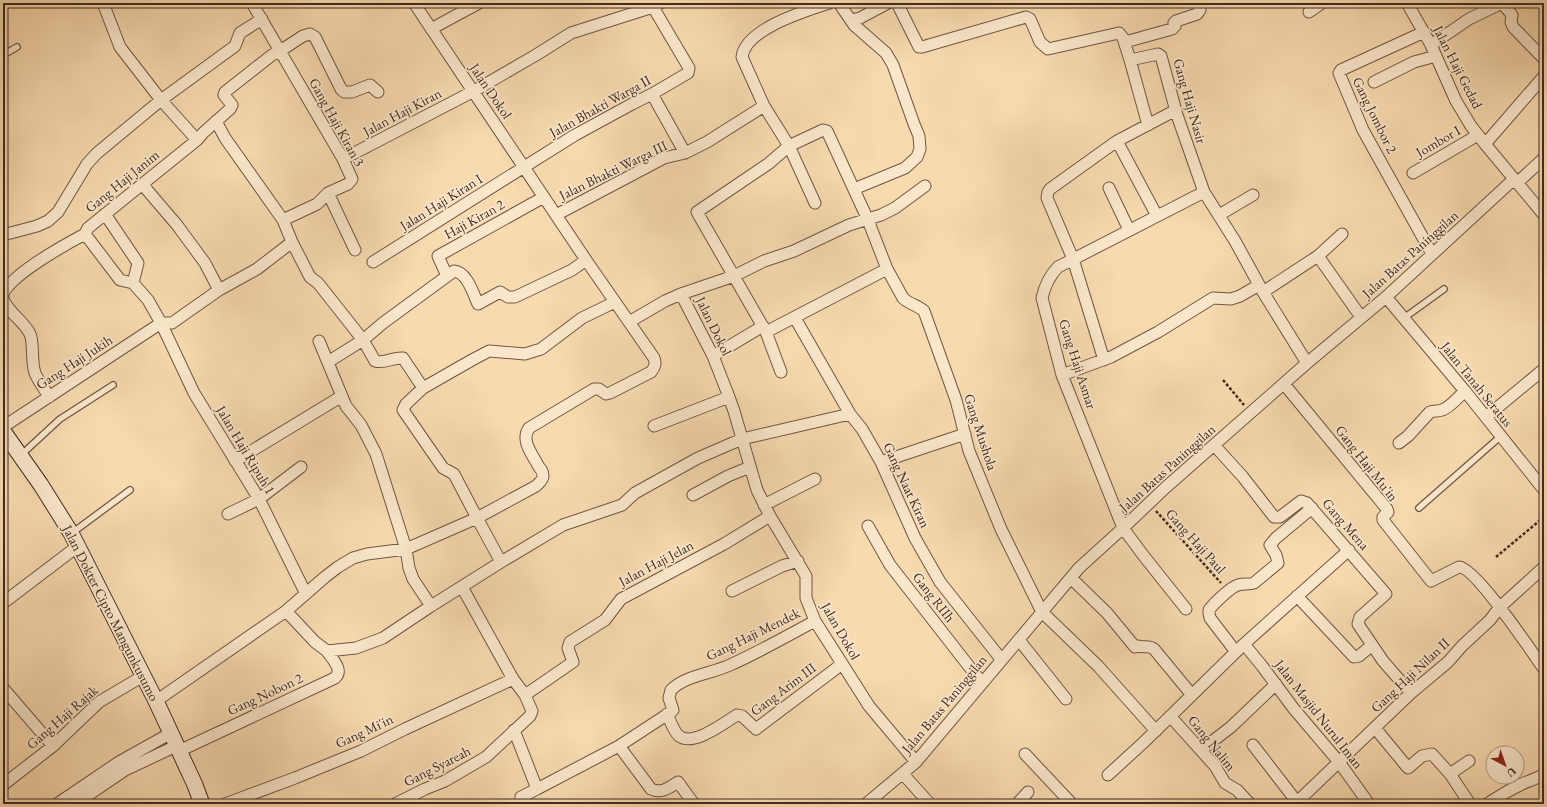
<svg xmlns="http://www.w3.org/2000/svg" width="1547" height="807" viewBox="0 0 1547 807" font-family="'EB Garamond',serif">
	<rect width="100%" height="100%" fill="#f8daaf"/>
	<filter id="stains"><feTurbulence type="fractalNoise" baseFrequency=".005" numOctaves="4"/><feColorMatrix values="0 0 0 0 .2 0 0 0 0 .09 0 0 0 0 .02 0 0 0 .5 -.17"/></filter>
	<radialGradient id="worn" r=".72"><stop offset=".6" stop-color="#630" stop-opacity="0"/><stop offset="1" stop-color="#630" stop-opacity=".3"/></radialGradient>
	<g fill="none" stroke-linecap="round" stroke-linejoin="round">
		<defs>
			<path id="lane" d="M3 55 17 47
				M1404 318 1444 289
				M21 455 60 419 113 385
				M1419 508 1501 436
				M72 533 130 490"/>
			<path id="street" d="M103 3 120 47 161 100 197 140
				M252 3 280 51 303 36 310 34 315 37 341 89 344 92H352L370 85 378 92
				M414 3 586 260 654 358C656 364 655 367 651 372L610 393 606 394 599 389H594L529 428C520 441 533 455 539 467 541 469 543 473 543 476 543 480 539 483 536 486L477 518 454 474 443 468 403 410 406 404 423 388 472 360 489 351 525 354 541 349 582 318 615 302
				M839 3 854 25 886 53 893 65 914 124 919 136 920 149 917 157 905 168 854 189
				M897 3 919 47H922L1026 17 1030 19 1040 42 1048 49 1119 33 1123 38 1130 60 1158 54 1161 56 1177 115 1204 192 1235 241 1263 292 1307 363
				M1407 3 1431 45 1456 101 1471 126 1485 144 1544 215
				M1309 12 1322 3
				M851 20 860 18 888 3
				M431 29 479 3
				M1424 32 1341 70 1339 73 1363 130 1432 254
				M1125 42 1172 29 1175 26 1174 23 1176 21 1197 14 1200 10 1199 3
				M1431 45 1469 19 1502 3 1512 15 1511 22 1513 27 1544 59
				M1130 60 1148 125
				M1374 82 1414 62 1436 56
				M652 94 685 153
				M1117 141 1157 216
				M1485 144 1544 76
				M343 159 474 91 536 55 571 33 653 7 660 3
				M1413 173 1478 135
				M1517 183 1544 158
				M142 184 177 225 205 263 219 290
				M1109 188 1129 230
				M328 193 355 250
				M815 203 789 146 764 106 742 57C745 29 805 11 829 3
				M105 214 138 263 133 283
				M556 215 664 158 685 153 707 142 764 106
				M1219 215 1253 195
				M283 220 317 204 328 193 348 184 352 179 343 159 280 51 272 55 225 92 224 95 232 105 230 109 203 133 197 140 88 228 85 234 120 280 133 283 148 300 161 323 194 393 259 499 306 594
				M3 235 37 226 48 221 58 212 87 164 96 154 161 100 235 46 240 33 262 19
				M292 242 310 277 318 283 363 340 328 362
				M1318 256 1361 317
				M373 262 575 135 632 104 652 94 688 73 689 68 653 7
				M887 269 903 298C909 304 917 305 924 311L956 400 969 451 1001 529 1042 612 1098 666 1156 731
				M447 276 438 256 544 197
				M1263 292 1318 256 1342 234
				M681 294 734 276 764 261 794 251 849 225 881 215 895 208 925 186
				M1386 297 1465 391 1544 490
				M795 318 850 414 862 429 881 462 915 538 940 582 1001 659
				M629 322 665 301 681 294 713 356 729 397 734 411 757 490 770 516 806 576V598L815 621 869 706 916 762
				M161 323H172L219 290 257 269 292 242 283 220 225 138 216 121
				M766 332 887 269 868 220 827 131 823 130 789 146 768 164 697 212 766 332 781 372
				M319 341 346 406 361 425 376 454 406 549 409 568 413 579 431 606 501 562 563 525 622 505 635 493 698 458 742 439 850 414
				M713 356 763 326
				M1104 360 1073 259 1047 198 1048 192 1050 189 1117 141 1176 110
				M1062 375 1111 357 1158 332 1213 298 1231 299 1240 296 1259 285
				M1284 384 1387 509 1388 512 1383 517V520L1431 581 1459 567C1475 567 1532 652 1544 669
				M423 388 403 358C393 357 385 364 375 361L363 340 383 323 454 271C467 272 473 293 478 304L500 292 508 297H515L572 270 586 260
				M49 397C45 389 38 381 35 373 31 363 34 342 30 334 25 322 6 311 3 298 0 280 70 242 85 234
				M1486 417 1544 369
				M654 426 729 397
				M3 427 161 323
				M1399 443 1408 436 1430 412C1434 410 1438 412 1442 410 1451 407 1458 397 1465 391
				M1214 445 1243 477 1274 517H1280L1301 501 1307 503 1386 594 1360 617 1358 624 1383 661 1411 693
				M235 461 342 396
				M881 462 965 434
				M693 495 728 476 750 467
				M764 505 815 479
				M228 514 259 499 301 467
				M868 526 890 565 982 683
				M1071 578 1107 613 1135 647 1138 646C1144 648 1149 645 1154 649L1192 695
				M732 591 782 566 798 561
				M1297 596 1354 657 1359 656 1372 645
				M3 603 78 546
				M1186 609 1143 555 1123 528 1062 375 1042 298C1045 285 1049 276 1058 267L1204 192
				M286 611 315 642 327 651 356 648 383 638 431 606
				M1019 640 1066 699
				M1244 644 1262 666 1294 709 1339 762 1369 804
				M1236 652 1210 618 1209 613V610C1214 603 1231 587 1238 585 1244 583 1249 585 1254 583L1278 563 1276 555 1270 545 1276 538 1312 508
				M3 688 53 746
				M525 695 573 662 568 648 570 642 605 620 621 599 724 544 770 516
				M156 701 286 611 325 577 338 567 353 558 367 554 406 549 477 518 501 562
				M667 714C670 720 674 732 679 736 693 747 724 723 737 715L742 716 756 729 842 664
				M1170 716 1215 766 1225 783 1237 790 1250 804
				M1375 728 1408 768 1422 756 1432 754 1450 774 1470 804
				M514 730 537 789 521 797 522 804
				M1253 745 1297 802
				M619 746 671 712 673 710 669 698 671 690C686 675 711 674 730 665 759 652 787 636 815 621
				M1201 750 1231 727 1276 684
				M179 751 335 678C344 670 332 659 327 651
				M1025 754 1072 804
				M903 774 930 804
				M1450 774 1469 761
				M1108 775 1144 742 1244 644 1349 550
				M3 785 53 746 99 702 143 676
				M537 789 619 746 651 789C661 794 669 788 678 782L694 804
				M57 804 119 762 171 733
				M75 804 125 770 176 746
				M225 804 295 778 361 751 405 729 513 679
				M395 804 425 789 445 781 486 757 530 716 532 711 525 695 513 679 462 587
				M866 804 916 762 1079 568 1123 528 1165 488 1307 363 1386 297 1514 179
				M1017 804 1028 792
				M1295 804 1411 693 1448 662 1462 646 1490 620 1499 608 1544 567
				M1487 804C1497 798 1507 791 1518 786 1526 781 1536 780 1544 774"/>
			<path id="secondary" d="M3 431 41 485 71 533 156 701 195 785 202 804"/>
		</defs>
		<use href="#lane" stroke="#6e5644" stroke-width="8"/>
		<use href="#street" stroke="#6e5644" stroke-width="13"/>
		<use href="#secondary" stroke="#402a21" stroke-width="17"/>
		<path stroke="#402a21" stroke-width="2.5" stroke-dasharray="3 2" stroke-linecap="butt" d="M1223 380 1244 405
			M1156 511 1221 583
			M1496 557 1544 517"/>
		<use href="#lane" stroke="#fae7cb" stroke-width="5.5"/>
		<use href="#street" stroke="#fae7cb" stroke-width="11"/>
		<use href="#secondary" stroke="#fae7cb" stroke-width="15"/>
	</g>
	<g text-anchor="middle" stroke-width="3.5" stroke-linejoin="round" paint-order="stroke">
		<g font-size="14" fill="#402a21" stroke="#fae7cb">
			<text transform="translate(1458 67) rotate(63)" y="5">Jalan Haji Gedad</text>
			<text transform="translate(491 91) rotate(56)" y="5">Jalan Dokol</text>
			<text transform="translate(1190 101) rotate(74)" y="5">Gang Haji Nasir</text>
			<text transform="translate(600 106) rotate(-29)" y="5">Jalan Bhakti Warga II</text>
			<text transform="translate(402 112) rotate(-28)" y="5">Jalan Haji Kiran</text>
			<text transform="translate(1375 115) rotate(64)" y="5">Gang Jombor 2</text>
			<text transform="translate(337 122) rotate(61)" y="5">Gang Haji Kiran 3</text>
			<text transform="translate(1438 141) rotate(-30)" y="5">Jombor I</text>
			<text transform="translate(613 170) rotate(-26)" y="5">Jalan Bhakti Warga III</text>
			<text transform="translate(122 181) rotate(-39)" y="5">Gang Haji Janim</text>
			<text transform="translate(441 202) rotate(-32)" y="5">Jalan Haji Kiran I</text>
			<text transform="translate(474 219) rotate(-29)" y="5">Haji Kiran 2</text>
			<text transform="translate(1410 254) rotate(-42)" y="5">Jalan Batas Paninggilan</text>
			<text transform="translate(714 326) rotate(64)" y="5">Jalan Dokol</text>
			<text transform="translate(74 362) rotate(-33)" y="5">Gang Haji Jukih</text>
			<text transform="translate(1078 364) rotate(72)" y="5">Gang Haji Asmar</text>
			<text transform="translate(1477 384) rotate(51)" y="5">Jalan Tanah Seratus</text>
			<text transform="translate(981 432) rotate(72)" y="5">Gang Mushola</text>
			<text transform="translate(246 450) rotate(59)" y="5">Jalan Haji Ripuh 1</text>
			<text transform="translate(1367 463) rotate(52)" y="5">Gang Haji Mu'in</text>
			<text transform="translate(1167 468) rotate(-42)" y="5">Jalan Batas Paninggilan</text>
			<text transform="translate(907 485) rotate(65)" y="5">Gang Naat Kiran</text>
			<text transform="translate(1346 524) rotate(49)" y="5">Gang Mena</text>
			<text transform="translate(1196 541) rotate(48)" y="5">Gang Haji Paul</text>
			<text transform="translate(656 563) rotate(-28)" y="5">Jalan Haji Jelan</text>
			<text transform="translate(934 597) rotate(52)" y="5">Gang RIIh</text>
			<text transform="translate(111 613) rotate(63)" y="5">Jalan Dokter Cipto Mangunkusumo</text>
			<text transform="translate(841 631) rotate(60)" y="5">Jalan Dokol</text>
			<text transform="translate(753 634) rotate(-26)" y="5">Gang Haji Mendek</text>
			<text transform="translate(1410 675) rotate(-43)" y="5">Gang Haji Nilan II</text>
			<text transform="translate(783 689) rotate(-37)" y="5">Gang Arim III</text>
			<text transform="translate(265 694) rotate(-25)" y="5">Gang Nobon 2</text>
			<text transform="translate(944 704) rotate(-50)" y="5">Jalan Batas Paninggilan</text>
			<text transform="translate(1319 714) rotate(52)" y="5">Jalan Masjid Nurul Iman</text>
			<text transform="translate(62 717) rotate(-41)" y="5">Gang Haji Rajak</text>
			<text transform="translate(364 731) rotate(-25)" y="5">Gang Mi'in</text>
			<text transform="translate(1212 743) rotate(51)" y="5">Gang Nalim</text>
			<text transform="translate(437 766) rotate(-27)" y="5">Gang Syareah</text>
		</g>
	</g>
	<rect width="1547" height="807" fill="none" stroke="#f8daaf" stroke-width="16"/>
	<rect x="4" y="4" width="1539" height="799" fill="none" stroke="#402a21" stroke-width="2"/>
	<rect x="8" y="8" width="1531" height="791" fill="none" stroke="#402a21"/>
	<g transform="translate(1505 765) rotate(139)"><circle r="19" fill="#fae7cb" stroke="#b09b87"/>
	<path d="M0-3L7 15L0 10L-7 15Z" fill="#8f2418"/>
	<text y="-6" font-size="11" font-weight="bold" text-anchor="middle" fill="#402a21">U</text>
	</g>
	<rect width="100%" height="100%" filter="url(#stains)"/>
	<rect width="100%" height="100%" fill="url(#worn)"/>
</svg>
